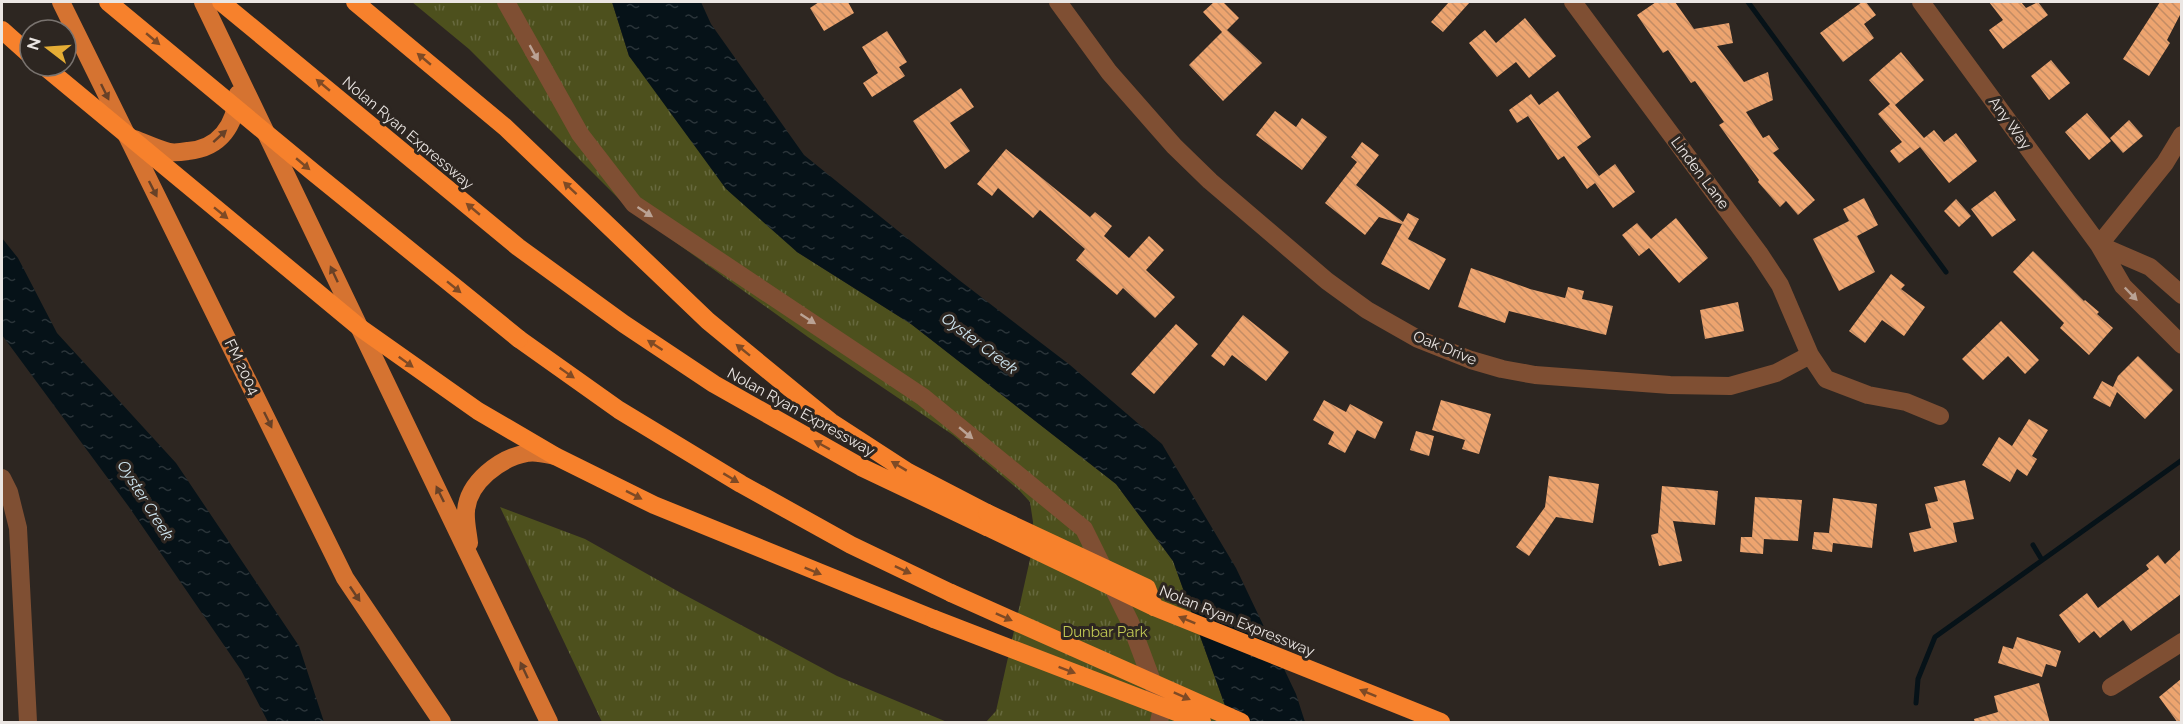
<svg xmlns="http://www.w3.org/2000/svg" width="2183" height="724" viewBox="0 0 2183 724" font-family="Raleway,sans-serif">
	<defs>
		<pattern id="park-tufts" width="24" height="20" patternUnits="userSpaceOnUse" patternTransform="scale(1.5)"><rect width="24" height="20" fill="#4d501d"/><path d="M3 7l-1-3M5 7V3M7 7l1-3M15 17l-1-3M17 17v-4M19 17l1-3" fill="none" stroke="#67693e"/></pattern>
		<pattern id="water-ripples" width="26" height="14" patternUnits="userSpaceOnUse" patternTransform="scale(1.5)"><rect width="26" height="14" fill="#061218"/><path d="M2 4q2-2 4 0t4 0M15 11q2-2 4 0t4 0" fill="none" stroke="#2a3439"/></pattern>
		<pattern id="building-back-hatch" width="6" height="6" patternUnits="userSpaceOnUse" patternTransform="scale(1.5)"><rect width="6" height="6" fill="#eda46f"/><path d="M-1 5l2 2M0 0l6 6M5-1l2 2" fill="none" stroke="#c38c64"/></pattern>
	</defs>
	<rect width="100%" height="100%" fill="#2d2621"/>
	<path fill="url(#park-tufts)" d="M412 2H612L629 56 797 252 911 324 1116 484 1173 561 1231 722H986L996 711 1033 546V522L1030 502 1019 490 953 435 808 337 629 209 469 49Z
		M500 507 585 539 681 593 837 676 947 722H602Z"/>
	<path fill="url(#water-ripples)" d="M612 2H701L711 24 804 155 959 280 1070 365 1162 444 1236 568 1296 694 1305 722H1231L1173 561 1116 484 911 324 797 252 726 189 629 56Z
		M2 238 18 258 57 333 176 463 299 646 324 722H268L241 670 129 507 2 335Z"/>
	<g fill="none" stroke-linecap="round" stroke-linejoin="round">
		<path stroke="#061218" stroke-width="5" d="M1748 2 1946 272
			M2033 545 2042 560
			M1916 703 1918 679 1935 637 2182 460"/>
	</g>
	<path fill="url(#building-back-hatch)" d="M819 2H848L854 13 824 31 810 8Z
		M1214 2H1223L1239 18 1227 30 1262 63 1223 101 1189 65 1222 32 1203 12Z
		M1449 2H1470L1443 32 1431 22Z
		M1656 2H1675L1694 29 1729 23 1733 43 1717 46 1744 82 1768 72 1773 100 1746 112 1763 138 1769 135 1779 149 1773 153 1815 200 1798 215 1786 201 1780 207 1758 182 1759 180 1719 125 1724 122 1695 81 1691 83 1668 50 1663 53 1637 15Z
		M1862 2H1866L1876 15 1864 24 1874 38 1843 62 1820 33Z
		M1989 2H2021L2026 8 2038 2 2048 15 2003 49 1989 30 2003 20Z
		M2160 2H2181V13L2167 40 2170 43 2149 76 2123 59Z
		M1525 18 1556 56 1529 78 1516 62 1497 77 1469 43 1485 30 1496 43Z
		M887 31 907 62 899 67 905 76 872 97 863 83 878 73 862 47Z
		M1901 52 1924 80 1895 105 1924 138 1934 130 1944 142 1956 133 1977 161 1949 183 1920 147 1899 163 1890 151 1902 142 1878 114 1890 104 1869 80Z
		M2051 60 2070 83 2049 100 2031 76Z
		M961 88 974 107 950 123 970 151 945 169 913 121Z
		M1558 91 1591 137 1577 147 1599 176 1615 164 1635 192 1613 208 1595 183 1587 189 1564 156 1558 160 1528 116 1517 123 1509 110 1531 94 1539 105Z
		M1275 111 1296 127 1302 118 1327 137 1302 170 1256 135Z
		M2087 113 2111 141 2089 160 2065 132Z
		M2129 120 2143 136 2123 153 2110 138Z
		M1362 142 1379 155 1356 185 1403 222 1408 213 1419 219 1408 239 1446 259 1429 290 1381 264 1402 224 1379 217 1365 235 1325 203 1357 162 1351 157Z
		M1006 149 1090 217 1095 212 1112 226 1104 236 1129 258 1149 236 1164 250 1146 270 1175 297 1155 318 1123 288 1117 295 1076 260 1085 249 1040 210 1033 218 998 188 992 196 977 184Z
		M1995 191 2016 220 1992 237 1971 209Z
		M1864 198 1878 225 1857 236 1875 272 1839 291 1813 239 1849 221 1843 209Z
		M1956 199 1971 216 1959 227 1944 211Z
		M1676 218 1708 258 1679 283 1649 248 1639 256 1622 235 1637 223 1651 239Z
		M2033 251 2084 301 2085 300 2099 312 2097 314 2113 328 2089 355 2060 328 2064 323 2013 272Z
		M1471 268 1530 289 1565 298 1568 287 1584 291 1582 299 1613 306 1606 335 1509 311 1505 323 1458 307Z
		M1891 274 1905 285 1901 289 1925 307 1904 336 1882 320 1865 343 1849 331Z
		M1738 302 1744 331 1705 339 1700 310Z
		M1243 315 1289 352 1266 381 1232 355 1224 366 1211 356Z
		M2001 321 2039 360 2025 374 2008 356 1983 380 1962 359Z
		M1176 324 1198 344 1154 394 1131 374Z
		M2138 356 2173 390 2145 419 2117 392 2110 407 2093 398 2102 381 2113 387 2118 376Z
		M1324 400 1346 412 1350 404 1383 422 1375 439 1357 430 1345 453 1328 444 1334 432 1313 420Z
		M1441 400 1491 414 1479 454 1462 449 1465 440 1432 430Z
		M2029 419 2048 430 2032 456 2037 459 2027 476 2017 469 2010 482 1982 465 1999 437 2012 446Z
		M1416 431 1434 436 1429 456 1410 450Z
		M1549 476 1599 484 1593 523 1556 517 1529 556 1516 547 1545 507Z
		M1965 480 1974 519 1953 523 1957 542 1914 552 1909 533 1931 528 1925 504 1938 501 1934 487Z
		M1662 486 1718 491 1715 525 1673 521 1682 561 1659 566 1651 535 1658 533Z
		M1755 497 1802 500 1798 541 1764 539 1763 554 1740 552 1741 537H1752Z
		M1833 498 1877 504 1872 548 1833 543 1832 552 1812 549 1814 532 1829 533Z
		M2181 549V594L2131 631 2123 620 2100 638 2094 631 2079 643 2059 615 2087 593 2098 608 2149 569 2146 565 2158 555 2165 564Z
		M2017 637 2061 651 2056 667 2046 664 2042 677 1998 663 2003 646 2013 649Z
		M2181 679V723H2178L2159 697Z
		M2039 683 2050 723H1975L1974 719 1998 712 1994 696Z"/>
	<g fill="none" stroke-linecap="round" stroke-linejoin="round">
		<path stroke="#7f4f33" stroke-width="18" d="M506 2 580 134 634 204 923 397 1084 529 1130 622 1162 708 1159 722
			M1058 2 1109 72 1174 146 1210 181 1327 281 1367 310 1418 339 1471 360 1502 369 1535 375 1670 385 1730 386 1776 373 1810 355
			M1573 2 1759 253 1780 285 1810 355 1826 379 1868 395 1906 402 1940 416
			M1921 2 2099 245 2123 286 2182 345
			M2099 245 2165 163 2182 135
			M2099 245 2150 267 2182 295
			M2 478 9 492 18 528 28 722
			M2111 687 2182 642"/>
		<path stroke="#d57331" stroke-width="18" d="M61 2 345 578 442 722
			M203 2 549 722
			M134 139C145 143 157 149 169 152 175 153 182 152 188 151 221 148 235 125 238 94
			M469 543C468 533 465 521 466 511 468 482 500 458 527 453 535 451 546 454 555 456"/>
		<path stroke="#f7812c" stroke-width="18" d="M221 2 518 247 624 324 714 384 861 467 987 527
			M355 2 505 127 708 321 831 422 908 472 987 513
			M2 30 30 55
			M44 66 359 327 478 411 555 456 654 505 934 619
			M519 339 619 410 741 484 851 545 951 593
			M1154 607 1441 722"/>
		<path stroke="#f7812c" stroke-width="18" d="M108 2 313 172 519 339
			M987 513 1147 588 1154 607
			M987 527 1154 607
			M951 593 1241 722
			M934 619 1202 722"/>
	</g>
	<defs><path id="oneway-solid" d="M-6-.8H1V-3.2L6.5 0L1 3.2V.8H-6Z" transform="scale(1.5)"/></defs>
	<g fill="#7e4a25">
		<use href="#oneway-solid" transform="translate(153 39) rotate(40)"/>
		<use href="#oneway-solid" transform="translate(424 59) rotate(-140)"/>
		<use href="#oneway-solid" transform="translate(323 85) rotate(-140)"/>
		<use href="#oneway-solid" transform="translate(303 164) rotate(40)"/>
		<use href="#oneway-solid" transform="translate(570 188) rotate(-137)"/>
		<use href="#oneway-solid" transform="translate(473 209) rotate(-140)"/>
		<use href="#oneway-solid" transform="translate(221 213) rotate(39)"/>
		<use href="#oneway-solid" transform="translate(454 287) rotate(39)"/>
		<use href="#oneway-solid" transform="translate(655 345) rotate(-147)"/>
		<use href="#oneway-solid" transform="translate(743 350) rotate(-141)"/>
		<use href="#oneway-solid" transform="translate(406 362) rotate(36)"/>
		<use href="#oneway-solid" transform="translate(567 373) rotate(35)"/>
		<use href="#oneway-solid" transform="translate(822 445) rotate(-151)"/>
		<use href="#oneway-solid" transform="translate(899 466) rotate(-149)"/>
		<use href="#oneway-solid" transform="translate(731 478) rotate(31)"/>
		<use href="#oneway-solid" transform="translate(634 495) rotate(27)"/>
		<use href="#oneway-solid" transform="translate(903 570) rotate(25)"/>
		<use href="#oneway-solid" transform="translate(813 571) rotate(22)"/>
		<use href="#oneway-solid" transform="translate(1004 617) rotate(24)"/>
		<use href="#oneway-solid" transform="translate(1187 620) rotate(-158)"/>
		<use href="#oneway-solid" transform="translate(1067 670) rotate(21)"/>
		<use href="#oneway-solid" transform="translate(1368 693) rotate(-158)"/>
		<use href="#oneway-solid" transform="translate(1182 696) rotate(24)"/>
	</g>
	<g fill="#baa294">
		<use href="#oneway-solid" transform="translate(534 53) rotate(61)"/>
		<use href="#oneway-solid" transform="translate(645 212) rotate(33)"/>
		<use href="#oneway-solid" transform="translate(2131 294) rotate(46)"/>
		<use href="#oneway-solid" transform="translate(808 319) rotate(33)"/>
		<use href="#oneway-solid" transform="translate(966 433) rotate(40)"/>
	</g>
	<g fill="#684127">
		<use href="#oneway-solid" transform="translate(105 92) rotate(64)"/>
		<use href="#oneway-solid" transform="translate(220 136) rotate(-42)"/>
		<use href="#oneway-solid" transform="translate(153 189) rotate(63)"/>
		<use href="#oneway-solid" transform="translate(334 274) rotate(-115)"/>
		<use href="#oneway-solid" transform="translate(268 420) rotate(64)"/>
		<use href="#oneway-solid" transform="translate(440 494) rotate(-116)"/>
		<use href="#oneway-solid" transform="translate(355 594) rotate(56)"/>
		<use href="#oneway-solid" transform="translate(524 670) rotate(-115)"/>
	</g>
	<g text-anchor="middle" stroke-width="6" stroke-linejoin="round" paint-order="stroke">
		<g font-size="15" fill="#ebe6e3" stroke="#2d2621">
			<text transform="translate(2010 123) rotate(54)" y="5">Any Way</text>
			<text transform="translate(408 133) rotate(40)" y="5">Nolan Ryan Expressway</text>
			<text transform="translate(1700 173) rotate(53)" y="5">Linden Lane</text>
			<text transform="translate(1445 348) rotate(22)" y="5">Oak Drive</text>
			<text transform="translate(242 367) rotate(64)" y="5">FM 2004</text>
			<text transform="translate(801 412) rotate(29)" y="5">Nolan Ryan Expressway</text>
			<text transform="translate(1237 621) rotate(22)" y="5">Nolan Ryan Expressway</text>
		</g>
		<g font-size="15" fill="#c2c954" stroke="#2d2621">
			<text x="1105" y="637">Dunbar Park</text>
		</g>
		<g font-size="16" font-style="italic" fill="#cfe6f1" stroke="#2d2621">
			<text transform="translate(980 343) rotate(37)" y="6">Oyster Creek</text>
			<text transform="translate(146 500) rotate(58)" y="6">Oyster Creek</text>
		</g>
	</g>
	<rect width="2183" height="724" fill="none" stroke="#ebe6e3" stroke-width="6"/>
	<g transform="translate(48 48) rotate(287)"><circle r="28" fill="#2d2621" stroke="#79736f" stroke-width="1.5"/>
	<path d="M0-4.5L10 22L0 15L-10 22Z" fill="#e5ad35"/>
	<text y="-9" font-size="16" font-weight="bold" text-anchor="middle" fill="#ebe6e3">N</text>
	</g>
</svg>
